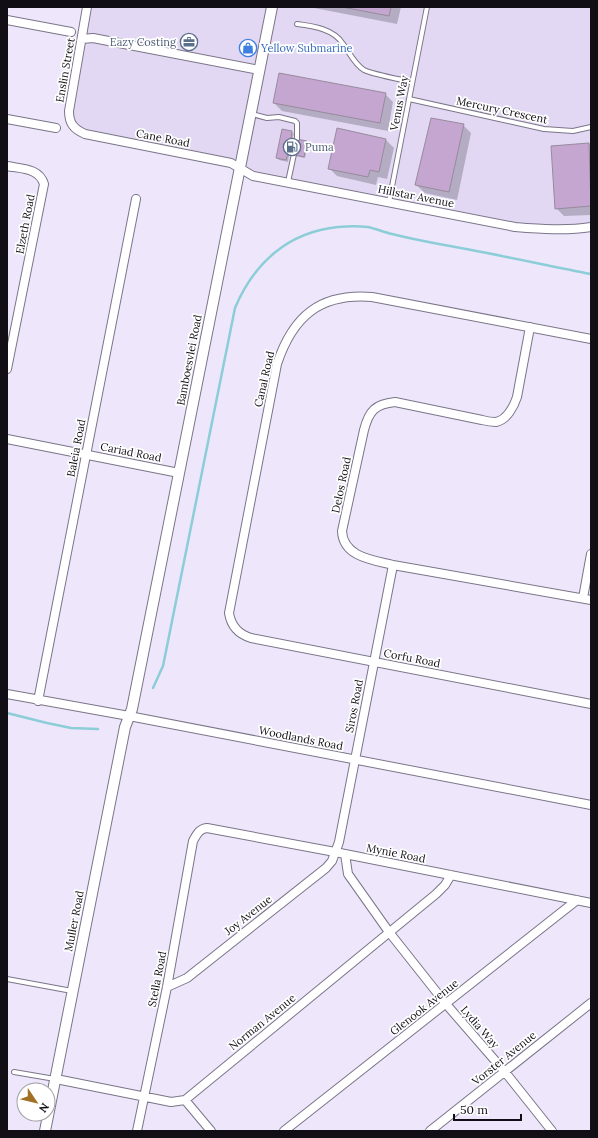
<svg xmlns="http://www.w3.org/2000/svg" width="598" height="1138" viewBox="0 0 598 1138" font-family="Lora,serif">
	<rect width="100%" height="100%" fill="#eee7fc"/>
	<path fill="#e2d8f4" d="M88 7H591V227L558 230 389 204 239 169 80 134 70 126Z"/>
	<path fill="#0003" d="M309 7H401L397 24Z
		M385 94 393 102 388 131 282 111 274 103Z
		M463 125 471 133 457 200 425 193 416 185Z
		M283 130 292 132 294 134 292 139 306 142 308 144 305 158 289 155 288 162 279 160 277 158Z
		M386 140 394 148 387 179 378 177 376 185 337 176 329 168Z
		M589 144 591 146V215L564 216 556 208Z"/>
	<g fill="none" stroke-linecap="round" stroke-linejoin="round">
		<path stroke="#8ccdd8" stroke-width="2.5" d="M153 688 163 666 235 308C254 263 288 232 338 227 348 226 359 226 368 227 376 229 384 232 392 234 408 238 423 241 439 244 490 253 540 264 591 274
			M7 713 47 723 71 728 98 729"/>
	</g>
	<path fill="#c5a6d0" stroke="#988b9c" d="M342 7H391L389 16Z
		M279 73 386 93 380 123 273 103Z
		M431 118 464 124 449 192 415 185Z
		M337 128 386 139 379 172 370 170 368 177 328 169Z
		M282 129 292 131 291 138 307 141 304 157 288 153 286 160 276 158Z
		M589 143 591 206 555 209 551 146Z"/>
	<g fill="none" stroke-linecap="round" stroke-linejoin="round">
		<defs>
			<path id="service" d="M297 24C313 26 334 29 343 44 349 52 355 65 364 70 375 75 399 79 412 82
				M409 99 544 129 573 131 591 127
				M252 114 267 118 279 117 295 121 297 123V139
				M288 182 294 154
				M389 202 427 7
				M7 979 72 991
				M14 1072 55 1079"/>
			<path id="minor" d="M87 7 69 111C69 124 74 129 85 134L231 163 253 176 515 227C540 229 566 231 591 227
				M7 20 71 32
				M82 39 93 38 259 70
				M7 119 56 128
				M7 166C22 169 39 168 44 184L7 369
				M530 327 517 397C514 406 507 420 496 422 492 422 486 421 482 420L395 402C375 404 369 411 364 430L342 531C343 557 373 560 393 565L591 600
				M591 339 372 297C320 293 293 316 277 364L229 613C231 626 238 634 251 638L591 704
				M7 439 179 473
				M583 598 591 554
				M7 694 129 716 591 805
				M38 701 136 199
				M345 854 348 874 389 932 446 1004 505 1072 552 1131
				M167 987 187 978 326 868 332 861 339 842 393 565
				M56 1079 171 1102 185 1100 436 894 445 885 451 875
				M185 1100 211 1131
				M137 1131 167 987 193 841C197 834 199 829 207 828L335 852 591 903
				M284 1131 577 900
				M430 1131 591 1003"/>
			<path id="tertiary" d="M45 1131 125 727 132 709 272 7"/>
		</defs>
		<use href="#service" stroke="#7b7588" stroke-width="6"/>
		<use href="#minor" stroke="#7b7588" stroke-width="10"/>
		<use href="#tertiary" stroke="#7b7588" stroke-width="12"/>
		<use href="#service" stroke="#fff" stroke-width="4"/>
		<use href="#minor" stroke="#fff" stroke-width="8"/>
		<use href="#tertiary" stroke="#fff" stroke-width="10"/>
	</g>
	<defs>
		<symbol id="office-ring" viewBox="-11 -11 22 22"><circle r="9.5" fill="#fff" stroke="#5c6f8a" stroke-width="1.5"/><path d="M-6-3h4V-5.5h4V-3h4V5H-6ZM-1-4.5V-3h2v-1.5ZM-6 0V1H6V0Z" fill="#5c6f8a"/></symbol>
		<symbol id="shop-ring" viewBox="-11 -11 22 22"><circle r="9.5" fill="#fff" stroke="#3f7fe0" stroke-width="1.5"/><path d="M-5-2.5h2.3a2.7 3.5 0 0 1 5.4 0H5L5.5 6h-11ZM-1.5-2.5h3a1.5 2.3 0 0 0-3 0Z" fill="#3f7fe0"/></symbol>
		<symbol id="fuel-ring" viewBox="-11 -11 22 22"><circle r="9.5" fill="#fff" stroke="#5c6f8a" stroke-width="1.5"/><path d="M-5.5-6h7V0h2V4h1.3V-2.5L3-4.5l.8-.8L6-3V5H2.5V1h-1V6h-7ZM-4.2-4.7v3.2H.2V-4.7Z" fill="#5c6f8a"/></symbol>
	</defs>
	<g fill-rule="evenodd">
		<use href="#office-ring" x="179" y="32" width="20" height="20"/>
		<use href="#shop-ring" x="238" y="38" width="20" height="20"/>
		<use href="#fuel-ring" x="282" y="137" width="20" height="20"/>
	</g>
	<g text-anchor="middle" stroke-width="3.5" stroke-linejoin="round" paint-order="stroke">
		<g font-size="11" fill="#4e5e75" stroke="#fff" text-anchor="end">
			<text x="176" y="46">Eazy Costing</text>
			<text x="305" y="151" text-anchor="start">Puma</text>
		</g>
		<g font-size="11" fill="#366cbe" stroke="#fff" text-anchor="start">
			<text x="261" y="52">Yellow Submarine</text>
		</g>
		<g font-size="11" fill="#110e15" stroke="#fff">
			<text transform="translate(65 70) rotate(-80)" y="4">Enslin Street</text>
			<text transform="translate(399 103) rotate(-79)" y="4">Venus Way</text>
			<text transform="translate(502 110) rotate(12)" y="4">Mercury Crescent</text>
			<text transform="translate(163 138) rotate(11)" y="4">Cane Road</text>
			<text transform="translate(416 196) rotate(11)" y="4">Hillstar Avenue</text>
			<text transform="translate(25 224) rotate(-79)" y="4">Elzeth Road</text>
			<text transform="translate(189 360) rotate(-79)" y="4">Bamboesvlei Road</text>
			<text transform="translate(264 379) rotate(-77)" y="4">Canal Road</text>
			<text transform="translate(76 448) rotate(-79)" y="4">Baleia Road</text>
			<text transform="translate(131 452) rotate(11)" y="4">Cariad Road</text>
			<text transform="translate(341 485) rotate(-78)" y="4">Delos Road</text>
			<text transform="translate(412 658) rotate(11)" y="4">Corfu Road</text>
			<text transform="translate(354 706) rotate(-79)" y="4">Siros Road</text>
			<text transform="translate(301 738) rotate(11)" y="4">Woodlands Road</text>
			<text transform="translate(396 853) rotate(11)" y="4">Mynie Road</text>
			<text transform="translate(248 915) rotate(-38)" y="4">Joy Avenue</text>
			<text transform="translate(74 921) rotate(-79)" y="4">Muller Road</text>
			<text transform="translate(157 979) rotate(-79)" y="4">Stella Road</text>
			<text transform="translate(424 1007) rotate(-38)" y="4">Glenook Avenue</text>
			<text transform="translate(262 1022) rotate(-39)" y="4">Norman Avenue</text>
			<text transform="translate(480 1027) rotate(49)" y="4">Lydia Way</text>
			<text transform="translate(504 1058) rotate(-39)" y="4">Vorster Avenue</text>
		</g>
	</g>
	<rect width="598" height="1138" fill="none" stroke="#110e15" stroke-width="16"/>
	<g transform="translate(36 1102) rotate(125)"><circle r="19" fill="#ffffff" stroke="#a09fa1"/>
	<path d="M0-3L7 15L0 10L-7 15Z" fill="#a17025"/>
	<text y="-6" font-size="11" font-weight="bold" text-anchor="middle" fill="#110e15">N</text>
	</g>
	<path d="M454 1114v6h67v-6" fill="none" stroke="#110e15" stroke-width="2"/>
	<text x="460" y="1114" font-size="12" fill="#110e15" stroke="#ffffff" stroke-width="3" paint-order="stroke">50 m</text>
</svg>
